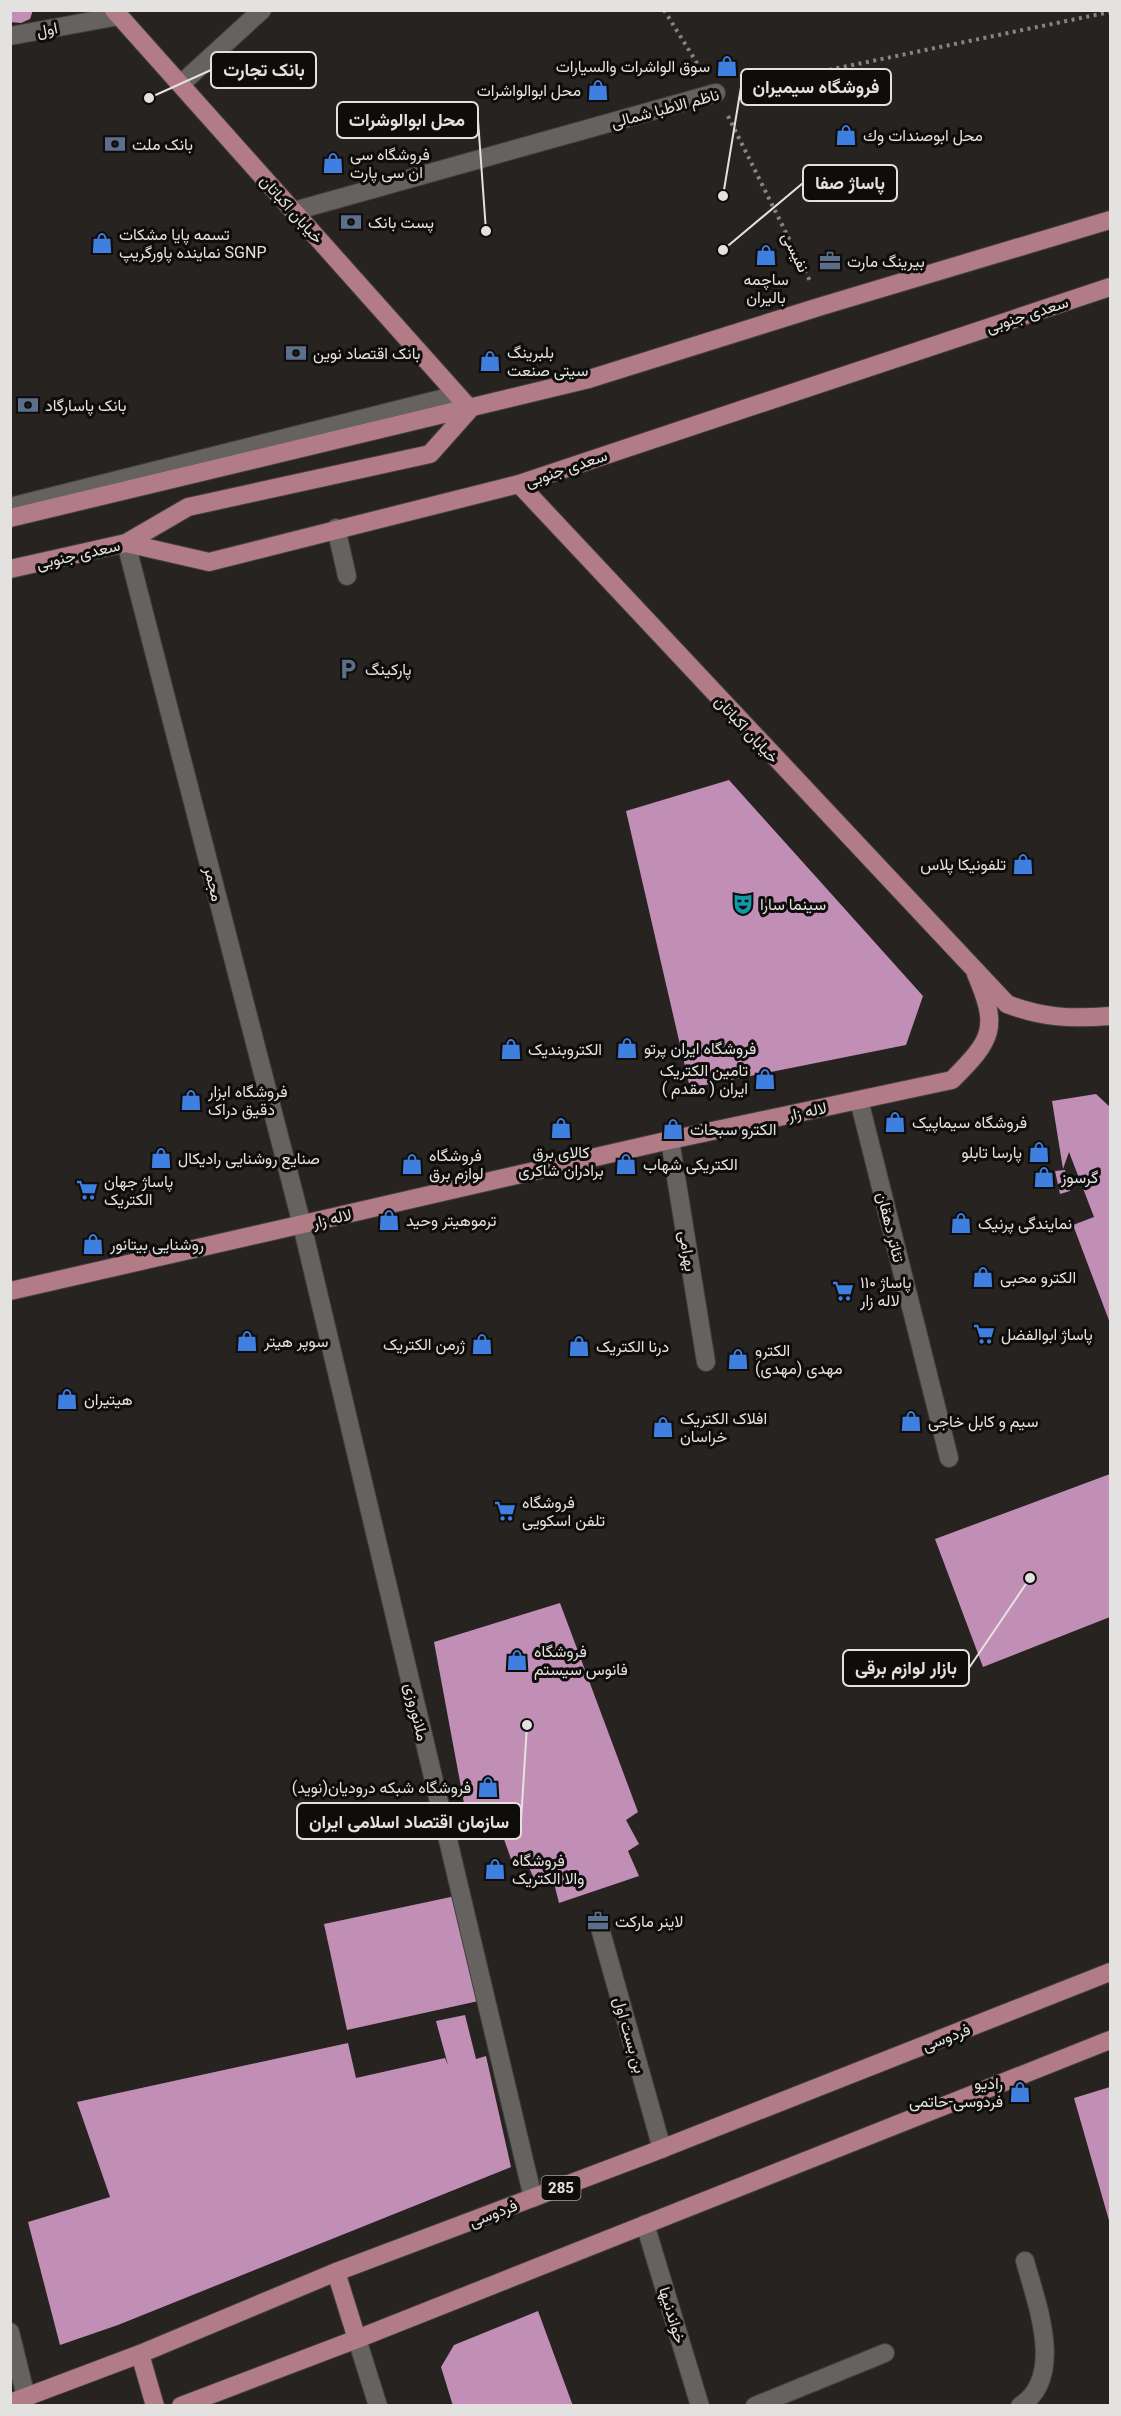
<svg xmlns="http://www.w3.org/2000/svg" width="1121" height="2416" viewBox="0 0 1121 2416" font-family="Roboto,Vazirmatn,sans-serif">
	<rect width="100%" height="100%" fill="#262321"/>
	<path fill="#c18fb6" d="M10 10H33L30 19 21 23 10 22Z
		M729 780 923 996 906 1045 690 1088 626 811Z
		M1096 1094 1110 1107V1323L1073 1225 1094 1217 1069 1152 1063 1169 1052 1101Z
		M1065 1170 1070 1191 1060 1194 1055 1171Z
		M1110 1474V1617L983 1667 935 1539Z
		M560 1603 638 1812 626 1820 639 1844 628 1851 639 1876 559 1903 552 1875 534 1879 524 1855 511 1859 493 1808 466 1814 434 1642Z
		M460 1895 483 2000 347 2030 324 1924Z
		M465 2015 476 2059 486 2056 511 2167 118 2325 60 2345 28 2222 110 2197 77 2102 348 2043 356 2078 445 2058 448 2065 436 2021Z
		M1110 2087V2224L1074 2098Z
		M538 2311 573 2406H453L441 2367 454 2345Z"/>
	<g fill="none" stroke-linecap="round" stroke-linejoin="round">
		<defs>
			<path id="minor" d="M10 36 119 16
				M181 84 262 10
				M294 211 716 93
				M10 507 457 395
				M336 528 347 576
				M126 543 302 1225 533 2198
				M859 1100 949 1458
				M670 1140 706 1362
				M598 1921 662 2149
				M645 2224 700 2406
				M10 2332 26 2397
				M357 2339 378 2406
				M755 2406 885 2353
				M1020 2406C1066 2377 1036 2302 1025 2261"/>
			<path id="major" d="M114 10 470 409
				M519 484 1007 1004C1043 1018 1072 1019 1110 1016
				M10 518 589 379 822 306 1110 220
				M126 543 188 507 430 454 470 409
				M10 569 126 543 209 562 519 484 1110 287
				M10 1291 670 1140 952 1080C993 1039 999 1028 976 974
				M336 2272 357 2339
				M140 2354 155 2406
				M10 2403 140 2354 336 2272 651 2153 1110 1972
				M181 2406 357 2339 1110 2040"/>
		</defs>
		<use href="#minor" stroke="#423f3e" stroke-width="20"/>
		<use href="#major" stroke="#423f3e" stroke-width="20"/>
		<path stroke="#878583" stroke-width="4" stroke-dasharray="3 4.5" stroke-linecap="butt" d="M664 10 700 68
			M741 88 1110 12
			M728 116 810 281"/>
		<use href="#minor" stroke="#656260" stroke-width="18"/>
		<use href="#major" stroke="#b27c86" stroke-width="18"/>
	</g>
	<defs>
		<symbol id="shop-bare" viewBox="-9 -9 18 18"><path d="M-5-2.5h2.3a2.7 3.5 0 0 1 5.4 0H5L5.5 6h-11ZM-1.5-2.5h3a1.5 2.3 0 0 0-3 0Z" fill="#3f7fe0" stroke="#0e0d0c" stroke-width="2.5" paint-order="stroke"/></symbol>
		<symbol id="bank-bare" viewBox="-9 -9 18 18"><path d="M-6-4H6V4H-6ZM0-2.3a2.3 2.3 0 1 0 0 4.6a2.3 2.3 0 1 0 0-4.6Z" fill="#5c6f8a" stroke="#0e0d0c" stroke-width="2.5" paint-order="stroke"/></symbol>
		<symbol id="office-bare" viewBox="-9 -9 18 18"><path d="M-6-3h4V-5.5h4V-3h4V5H-6ZM-1-4.5V-3h2v-1.5ZM-6 0V1H6V0Z" fill="#5c6f8a" stroke="#0e0d0c" stroke-width="2.5" paint-order="stroke"/></symbol>
		<symbol id="parking-bare" viewBox="-9 -9 18 18"><path d="M-3.5-5.5H1a3.5 3.5 0 0 1 0 7H-1V5.5H-3.5ZM-1-3.4V-.6H.8a1.4 1.4 0 0 0 0-2.8Z" fill="#5c6f8a" stroke="#0e0d0c" stroke-width="2.5" paint-order="stroke"/></symbol>
		<symbol id="theatre-bare" viewBox="-9 -9 18 18"><path d="M-5-5.5Q0-4 5-5.5V0Q5 5 0 6Q-5 5-5 0ZM-3.3-2.5H-1v1.5H-3.3ZM1-2.5H3.3v1.5H1ZM-2.8 1Q0 5.5 2.8 1Z" fill="#0f9aa8" stroke="#0e0d0c" stroke-width="2.5" paint-order="stroke"/></symbol>
		<symbol id="supermarket-bare" viewBox="-9 -9 18 18"><path d="M-6-5.5h2.5l.6 2H6L4.5 2H-2.5L-4.4-4H-6ZM-1.5 3.2a1.3 1.3 0 1 0 .1 0ZM3 3.2a1.3 1.3 0 1 0 .1 0Z" fill="#3f7fe0" stroke="#0e0d0c" stroke-width="2.5" paint-order="stroke"/></symbol>
	</defs>
	<g fill-rule="evenodd">
		<use href="#shop-bare" x="712" y="51" width="30" height="30"/>
		<use href="#shop-bare" x="583" y="75" width="30" height="30"/>
		<use href="#shop-bare" x="831" y="120" width="30" height="30"/>
		<use href="#bank-bare" x="100" y="129" width="30" height="30"/>
		<use href="#shop-bare" x="318" y="148" width="30" height="30"/>
		<use href="#bank-bare" x="336" y="207" width="30" height="30"/>
		<use href="#shop-bare" x="87" y="228" width="30" height="30"/>
		<use href="#shop-bare" x="751" y="240" width="30" height="30"/>
		<use href="#office-bare" x="815" y="246" width="30" height="30"/>
		<use href="#bank-bare" x="281" y="338" width="30" height="30"/>
		<use href="#shop-bare" x="475" y="346" width="30" height="30"/>
		<use href="#bank-bare" x="13" y="390" width="30" height="30"/>
		<use href="#parking-bare" x="333" y="654" width="30" height="30"/>
		<use href="#shop-bare" x="1008" y="849" width="30" height="30"/>
		<use href="#theatre-bare" x="728" y="889" width="30" height="30"/>
		<use href="#shop-bare" x="612" y="1033" width="30" height="30"/>
		<use href="#shop-bare" x="496" y="1034" width="30" height="30"/>
		<use href="#shop-bare" x="750" y="1064" width="30" height="30"/>
		<use href="#shop-bare" x="176" y="1085" width="30" height="30"/>
		<use href="#shop-bare" x="880" y="1107" width="30" height="30"/>
		<use href="#shop-bare" x="546" y="1113" width="30" height="30"/>
		<use href="#shop-bare" x="658" y="1114" width="30" height="30"/>
		<use href="#shop-bare" x="1024" y="1137" width="30" height="30"/>
		<use href="#shop-bare" x="146" y="1143" width="30" height="30"/>
		<use href="#shop-bare" x="397" y="1149" width="30" height="30"/>
		<use href="#shop-bare" x="611" y="1149" width="30" height="30"/>
		<use href="#shop-bare" x="1029" y="1162" width="30" height="30"/>
		<use href="#supermarket-bare" x="72" y="1175" width="30" height="30"/>
		<use href="#shop-bare" x="374" y="1205" width="30" height="30"/>
		<use href="#shop-bare" x="946" y="1208" width="30" height="30"/>
		<use href="#shop-bare" x="78" y="1229" width="30" height="30"/>
		<use href="#shop-bare" x="968" y="1262" width="30" height="30"/>
		<use href="#supermarket-bare" x="828" y="1276" width="30" height="30"/>
		<use href="#supermarket-bare" x="969" y="1319" width="30" height="30"/>
		<use href="#shop-bare" x="232" y="1326" width="30" height="30"/>
		<use href="#shop-bare" x="467" y="1329" width="30" height="30"/>
		<use href="#shop-bare" x="564" y="1331" width="30" height="30"/>
		<use href="#shop-bare" x="723" y="1344" width="30" height="30"/>
		<use href="#shop-bare" x="52" y="1384" width="30" height="30"/>
		<use href="#shop-bare" x="896" y="1406" width="30" height="30"/>
		<use href="#shop-bare" x="648" y="1412" width="30" height="30"/>
		<use href="#supermarket-bare" x="490" y="1496" width="30" height="30"/>
		<use href="#shop-bare" x="502" y="1645" width="30" height="30"/>
		<use href="#shop-bare" x="473" y="1772" width="30" height="30"/>
		<use href="#shop-bare" x="480" y="1854" width="30" height="30"/>
		<use href="#office-bare" x="583" y="1906" width="30" height="30"/>
		<use href="#shop-bare" x="1005" y="2077" width="30" height="30"/>
	</g>
	<g text-anchor="middle" stroke-width="6" stroke-linejoin="round" paint-order="stroke">
		<rect fill="#0e0d0c" stroke="#a4a2a1" stroke-width="1.5" x="541.5" y="2176" width="39" height="24" rx="4.5"/>
		<g font-size="15" font-weight="bold" fill="#e4e2e1">
			<text x="561" y="2193">285</text>
		</g>
		<g font-size="16" fill="#e4e2e1" stroke="#0e0d0c">
			<text transform="translate(47 29) rotate(-11)" y="6">اول</text>
			<text transform="translate(665 108) rotate(-15)" y="6">ناظم الاطبا شمالی</text>
			<text transform="translate(292 209) rotate(48)" y="6">خیابان اکباتان</text>
			<text transform="translate(796 252) rotate(64)" y="6">نفیسی</text>
			<text transform="translate(1027 314) rotate(-18)" y="6">سعدی جنوبی</text>
			<text transform="translate(566 468) rotate(-19)" y="6">سعدی جنوبی</text>
			<text transform="translate(78 554) rotate(-13)" y="6">سعدی جنوبی</text>
			<text transform="translate(747 729) rotate(47)" y="6">خیابان اکباتان</text>
			<text transform="translate(214 884) rotate(76)" y="6">مجمر</text>
			<text transform="translate(807 1111) rotate(-12)" y="6">لاله زار</text>
			<text transform="translate(332 1218) rotate(-13)" y="6">لاله زار</text>
			<text transform="translate(891 1227) rotate(76)" y="6">تئاتر دهقان</text>
			<text transform="translate(688 1251) rotate(81)" y="6">بهرامی</text>
			<text transform="translate(417 1712) rotate(77)" y="6">ملانوروزی</text>
			<text transform="translate(630 2035) rotate(74)" y="6">بن بست اول</text>
			<text transform="translate(946 2037) rotate(-21)" y="6">فردوسی</text>
			<text transform="translate(493 2213) rotate(-21)" y="6">فردوسی</text>
			<text transform="translate(673 2315) rotate(73)" y="6">خواندنیها</text>
		</g>
		<g font-size="16" fill="#e4e2e1" stroke="#0e0d0c" text-anchor="start">
			<text x="710" y="72" text-anchor="end">سوق الواشرات والسيارات</text>
			<text x="581" y="96" text-anchor="end">محل ابوالواشرات</text>
			<text x="863" y="141">محل ابوصندات وك</text>
			<text x="132" y="150">بانک ملت</text>
			<text x="350" y="160">فروشگاه سی<tspan x="350" dy="18">ان سی پارت</tspan></text>
			<text x="368" y="228">پست بانک</text>
			<text x="119" y="240">تسمه پایا مشکات<tspan x="119" dy="18">نماینده پاورگریپ SGNP</tspan></text>
			<text x="847" y="267">بیرینگ مارت</text>
			<text x="766" y="285" text-anchor="middle">ساچمه<tspan x="766" dy="18">بالیران</tspan></text>
			<text x="507" y="358">بلبرینگ<tspan x="507" dy="18">سیتی صنعت</tspan></text>
			<text x="313" y="359">بانک اقتصاد نوین</text>
			<text x="45" y="411">بانک پاسارگاد</text>
			<text x="365" y="675">پارکینگ</text>
			<text x="1006" y="870" text-anchor="end">تلفونیکا پلاس</text>
			<text x="760" y="910">سینما سارا</text>
			<text x="644" y="1054">فروشگاه ایران پرتو</text>
			<text x="528" y="1055">الکتروبندیک</text>
			<text x="748" y="1076" text-anchor="end">تامین الکتریک<tspan x="748" dy="18">ایران ( مقدم )</tspan></text>
			<text x="208" y="1097">فروشگاه ابزار<tspan x="208" dy="18">دقیق دراک</tspan></text>
			<text x="912" y="1128">فروشگاه سیماپیک</text>
			<text x="690" y="1135">الکترو سبحات</text>
			<text x="561" y="1158" text-anchor="middle">کالای برق<tspan x="561" dy="18">برادران شاکری</tspan></text>
			<text x="1022" y="1158" text-anchor="end">پارسا تابلو</text>
			<text x="429" y="1161">فروشگاه<tspan x="429" dy="18">لوازم برق</tspan></text>
			<text x="178" y="1164">صنایع روشنایی رادیکال</text>
			<text x="643" y="1170">الکتریکی شهاب</text>
			<text x="1061" y="1183">گرسوز</text>
			<text x="104" y="1187">پاساژ جهان<tspan x="104" dy="18">الکتریک</tspan></text>
			<text x="406" y="1226">ترموهیتر وحید</text>
			<text x="978" y="1229">نمایندگی پرنیک</text>
			<text x="110" y="1250">روشنایی بیتانور</text>
			<text x="1000" y="1283">الکترو محبی</text>
			<text x="860" y="1288">پاساژ ۱۱۰<tspan x="860" dy="18">لاله زار</tspan></text>
			<text x="1001" y="1340">پاساژ ابوالفضل</text>
			<text x="264" y="1347">سوپر هیتر</text>
			<text x="465" y="1350" text-anchor="end">ژرمن الکتریک</text>
			<text x="596" y="1352">درنا الکتریک</text>
			<text x="755" y="1356">الکترو<tspan x="755" dy="18">مهدی (مهدی)</tspan></text>
			<text x="84" y="1405">هیتیران</text>
			<text x="680" y="1424">افلاک الکتریک<tspan x="680" dy="18">خراسان</tspan></text>
			<text x="928" y="1427">سیم و کابل خاجی</text>
			<text x="522" y="1508">فروشگاه<tspan x="522" dy="18">تلفن اسکویی</tspan></text>
			<text x="534" y="1657">فروشگاه<tspan x="534" dy="18">فانوس سیستم</tspan></text>
			<text x="471" y="1793" text-anchor="end">فروشگاه شبکه درودیان(نوید)</text>
			<text x="512" y="1866">فروشگاه<tspan x="512" dy="18">والا الکتریک</tspan></text>
			<text x="615" y="1927">لاینر مارکت</text>
			<text x="1003" y="2089" text-anchor="end">رادیو<tspan x="1003" dy="18">فردوسی-حاتمی</tspan></text>
		</g>
	</g>
	<path fill="none" stroke="#e4e2e1" stroke-width="2" d="M149 98L211 70M723 196L741 87M486 231L478 120M723 250L803 183M1030 1578L969 1668M527 1725L521 1821"/>
	<g fill="#e4e2e1" stroke="#0e0d0c" stroke-width="2">
		<circle cx="149" cy="98" r="6"/>
		<circle cx="723" cy="196" r="6"/>
		<circle cx="486" cy="231" r="6"/>
		<circle cx="723" cy="250" r="6"/>
		<circle cx="1030" cy="1578" r="6"/>
		<circle cx="527" cy="1725" r="6"/>
	</g>
	<g fill="#0e0d0c" stroke="#e4e2e1" stroke-width="2">
		<rect x="211" y="52" width="105" height="36" rx="6"/>
		<rect x="741" y="69" width="150" height="36" rx="6"/>
		<rect x="337" y="102" width="141" height="36" rx="6"/>
		<rect x="803" y="165" width="94" height="36" rx="6"/>
		<rect x="843" y="1650" width="126" height="36" rx="6"/>
		<rect x="297" y="1803" width="224" height="36" rx="6"/>
	</g>
	<g font-size="18" text-anchor="middle" font-weight="bold" fill="#e4e2e1">
		<text x="264" y="76">بانک تجارت</text>
		<text x="816" y="93">فروشگاه سیمیران</text>
		<text x="407" y="126">محل ابوالوشرات</text>
		<text x="850" y="189">پاساژ صفا</text>
		<text x="906" y="1674">بازار لوازم برقی</text>
		<text x="409" y="1828">سازمان اقتصاد اسلامی ایران</text>
	</g>
	<rect width="1121" height="2416" fill="none" stroke="#e4e2e1" stroke-width="24"/>
</svg>
